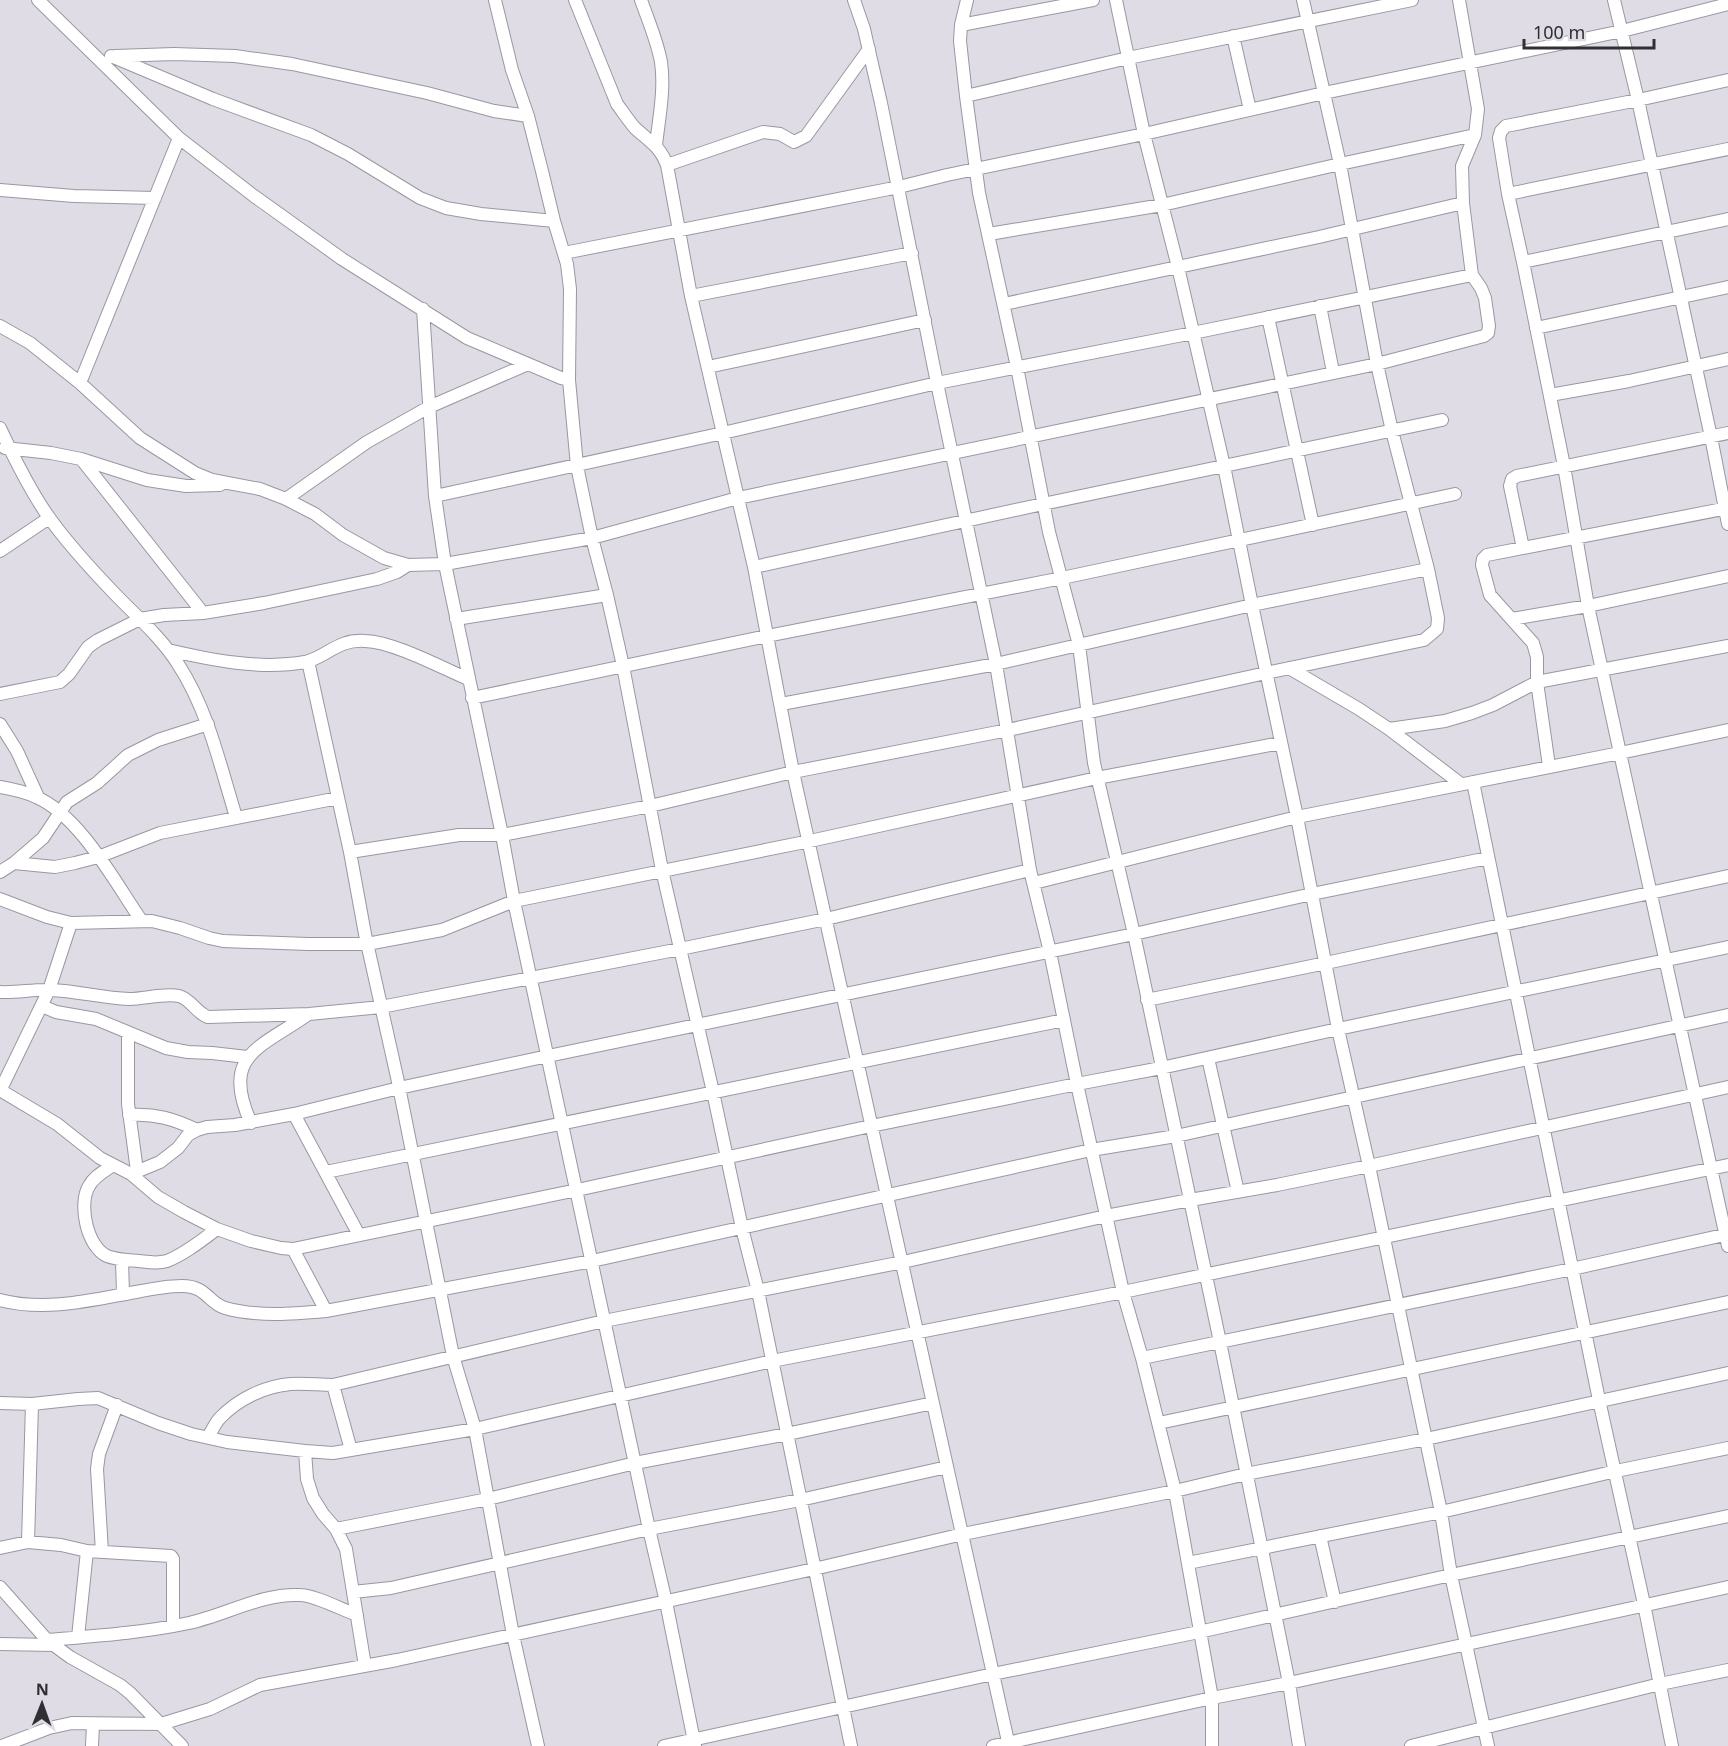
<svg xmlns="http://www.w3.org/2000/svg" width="1728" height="1746" viewBox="0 0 1728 1746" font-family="'Noto Sans',sans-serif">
	<rect width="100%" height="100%" fill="#e0dce6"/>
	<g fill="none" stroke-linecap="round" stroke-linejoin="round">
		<defs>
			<path id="minor" d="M38 0 179 138 254 196 342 259 467 338 561 378 569 380
				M495 0 512 70 528 116 542 171 554 221 567 264 570 289 569 380 577 466 592 538 607 595 623 666 662 870 713 1092 742 1228 758 1291 851 1746
				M575 0 617 104C623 112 628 120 635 128 649 141 660 146 667 165L691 296 754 567 793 772 1009 1746
				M641 0C648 20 657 40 661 62 665 89 659 118 656 145
				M854 0 864 29 881 103 937 383 996 664 1030 870 1050 952 1077 1084 1123 1292 1142 1358 1175 1491 1212 1698V1746
				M967 0 961 25 960 41 966 96 979 193 1017 367 1049 532 1079 645 1094 763 1134 934 1220 1342 1289 1683 1299 1746
				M1116 0 1144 134 1178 267 1224 466 1252 605 1297 817 1338 1029 1369 1166 1441 1512 1451 1575 1488 1746
				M1614 0 1638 100 1711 437 1728 524
				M961 25 1093 0
				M1233 36 1250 110
				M111 56 213 99 311 135 348 154 420 198 446 208 481 214 554 221
				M115 56 174 54 235 56 292 64 427 93 494 111 528 116
				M966 96 1128 58 1412 0
				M667 165 763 132 780 134 794 142 806 136 869 49
				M0 190 74 196 155 198
				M1508 194 1728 149
				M989 234 1162 205 1340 164 1475 135
				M564 253 899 187 947 175 1144 134 1324 93 1622 31 1728 4
				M1523 262 1728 219
				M691 296 912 253
				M1004 304 1319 237 1463 203
				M1320 306 1333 372
				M423 309 435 496 445 564 502 835 514 901 649 1529 666 1602 695 1746
				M1268 317 1313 525
				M0 326 30 343 80 383 140 438 195 473 212 480 260 489 286 499 315 514 343 535 384 558 408 565 445 564 592 538 738 498 1377 364 1484 336 1488 333 1489 326 1485 298 1481 288 1472 275 1463 203 1462 166 1475 135 1478 109 1459 0
				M1536 328 1728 287
				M708 367 925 320
				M80 383 179 138
				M1550 395 1629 381 1728 359
				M0 428C14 458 29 489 48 516 67 543 91 569 114 593 136 616 161 637 178 664 208 710 220 765 236 817
				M5 448 51 453 81 459 147 480 186 486 220 485
				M82 460 203 613
				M435 496 723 433 937 383 1193 333 1472 275
				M286 499 367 442 429 407 528 364
				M1523 548 1510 486 1512 479 1517 476 1728 433
				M0 551 49 518
				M754 567 1043 504 1442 420
				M456 619 607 595
				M1512 619 1588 606 1728 576
				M168 650C211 660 261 670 305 662 327 657 337 639 365 641 394 642 440 667 468 679
				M308 661 350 852 365 934 397 1077 453 1356 475 1429 513 1635 538 1746
				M1289 668 1359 709 1389 729 1461 784
				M0 694 60 682 69 674 88 647 98 640 140 619 164 615 203 613 264 603 377 579 397 572 408 565
				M472 698 767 636 1062 578 1455 494
				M781 704 996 664 1252 605 1428 569
				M0 724 17 751 38 797
				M1389 729 1445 721 1472 713 1493 705 1537 682 1728 646
				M1728 730 1620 753 1728 1246
				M1549 766 1537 682V657L1533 643 1490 595 1482 565 1483 559 1487 555 1728 508
				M1473 782 1599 1400 1644 1604 1672 1746
				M0 787C12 789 25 792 36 797 79 815 115 882 141 920
				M350 852 459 835H502L650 806 793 772 1008 730 1266 673 1424 640 1437 629 1438 618 1428 569 1392 431 1377 364 1340 164 1303 0
				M14 863 55 867 75 863 98 857 160 833 338 798
				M0 872 14 863 43 838 67 802 97 783 128 755 158 740 208 724
				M1034 883 1297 817 1620 753 1588 606 1564 466 1523 262 1508 194 1499 138 1501 131 1506 126 1638 100 1728 80
				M0 899 47 917 71 923 152 921 180 928 209 938 223 941 308 944H367L442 930 514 901 810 841 1097 778 1281 743
				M0 992C17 993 34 989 51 990 77 991 102 998 129 999 145 999 163 993 179 996 191 999 196 1013 208 1017L309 1014 381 1007 680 949 826 919 1030 870
				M1147 1000 1326 963 1728 876
				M42 1006 56 1012 96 1019 166 1048 188 1052 212 1053 247 1057
				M128 1033V1104L137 1171
				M1208 1058 1238 1192
				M0 1090 57 1124 100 1158 131 1174 158 1197 184 1212 217 1229 251 1241 281 1248 293 1249 577 1190 871 1126 1077 1084 1161 1068 1338 1029 1728 947
				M0 1091 49 990 71 923
				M294 1114 359 1235
				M129 1115C154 1113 174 1119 197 1130
				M251 1123C220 1055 260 1048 307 1015
				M113 1165C105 1171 94 1176 89 1186 78 1204 87 1247 107 1256 117 1260 129 1260 139 1261 148 1262 157 1264 167 1261 185 1254 202 1240 217 1229
				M326 1172 1064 1020
				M131 1174 160 1162 178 1148 188 1135 197 1130 207 1127 235 1125 294 1114 399 1088 548 1056 1134 934 1312 894 1488 858
				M293 1249 326 1311
				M122 1260 123 1294
				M0 1300C45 1312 92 1300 136 1292 151 1289 166 1286 182 1286 207 1286 208 1303 225 1308 258 1317 293 1314 326 1311L592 1261 1091 1150 1176 1136 1728 1015
				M1142 1358 1572 1269 1728 1234
				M333 1385 351 1450
				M0 1403 32 1404 78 1399 98 1398 158 1423 191 1434 227 1442 305 1451 333 1453 475 1429 772 1361 1123 1292 1728 1165
				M1159 1423 1728 1302
				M208 1437C212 1431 215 1423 220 1418 238 1399 265 1386 291 1384 305 1383 319 1385 333 1385L604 1321 903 1262 1106 1216 1190 1200 1277 1185 1369 1166 1728 1087
				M305 1451 307 1479 313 1498 323 1514 336 1529 346 1549 365 1666
				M336 1529 488 1499 635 1463 787 1434 933 1403
				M1320 1536 1335 1602
				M28 1542 32 1404
				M0 1548 28 1542 61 1545 87 1551 171 1556 173 1559V1626
				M102 1552 97 1469 99 1454 117 1405
				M1188 1563 1441 1512 1616 1471 1728 1448
				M0 1587 47 1640 70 1657 120 1685 130 1693 182 1746
				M353 1592 391 1588 649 1529 800 1500 947 1467
				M78 1637 87 1551
				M47 1640C94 1636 142 1633 189 1623 226 1615 262 1593 300 1595 314 1595 343 1610 357 1615
				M0 1644 53 1645
				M2 1746 49 1728 72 1723 161 1724 210 1709 260 1685 397 1660 814 1569 963 1534 1175 1491 1246 1474 1426 1439 1728 1373
				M92 1746 93 1724
				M664 1746 993 1674 1199 1632 1451 1575 1728 1516
				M993 1746 1212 1698 1289 1683 1728 1587
				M1411 1746 1660 1684 1728 1670"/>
		</defs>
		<use href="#minor" stroke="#9a97a0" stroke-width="14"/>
		<use href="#minor" stroke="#fff" stroke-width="12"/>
	</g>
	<g transform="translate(42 1704) rotate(1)" stroke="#e0dce6" stroke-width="4.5" paint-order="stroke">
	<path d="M0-4.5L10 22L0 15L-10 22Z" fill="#302f33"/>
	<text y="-9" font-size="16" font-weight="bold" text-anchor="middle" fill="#302f33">N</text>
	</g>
	<path d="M1524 39v9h130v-9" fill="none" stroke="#302f33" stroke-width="3"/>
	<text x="1533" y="39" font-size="18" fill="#302f33" stroke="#e0dce6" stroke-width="4.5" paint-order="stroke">100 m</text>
</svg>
